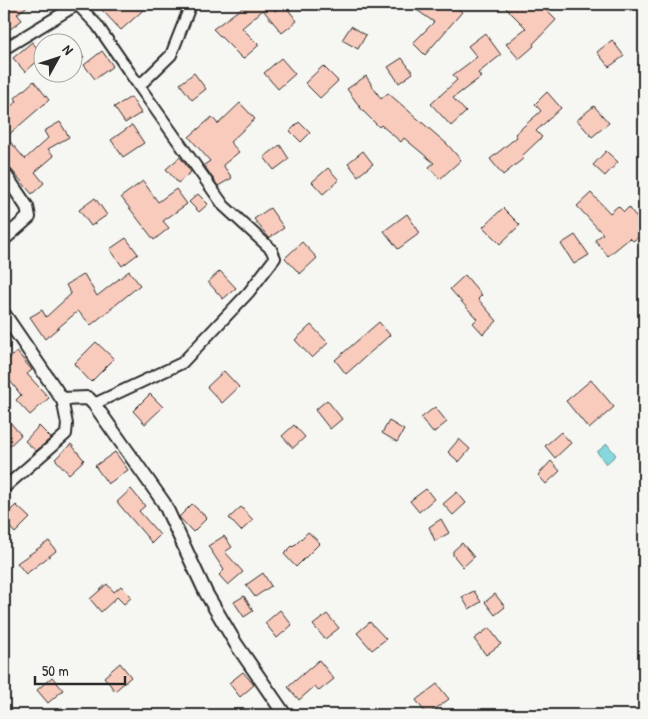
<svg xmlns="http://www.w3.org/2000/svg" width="648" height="719" viewBox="0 0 648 719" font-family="'Patrick Hand',sans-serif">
	<rect width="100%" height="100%" fill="#f6f6f2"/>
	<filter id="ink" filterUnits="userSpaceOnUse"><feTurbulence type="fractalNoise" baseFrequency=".02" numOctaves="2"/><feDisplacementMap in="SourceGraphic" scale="10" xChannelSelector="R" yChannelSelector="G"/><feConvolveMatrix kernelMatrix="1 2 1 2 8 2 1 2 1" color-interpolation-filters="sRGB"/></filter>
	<g filter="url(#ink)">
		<path fill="#86d8dc" stroke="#629395" d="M607 444 616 455 606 464 597 452Z"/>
		<path fill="#f9cbbc" stroke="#2b2b2b" d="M4 4H30L17 14 22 20 4 34Z
			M107 4H150L121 30 101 9Z
			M247 4H270L275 11 284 4 297 21 282 33 263 10 242 28 259 45 243 59 213 29Z
			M408 4H453L462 12 425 55 413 43 434 22Z
			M502 4H540L556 20 533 44 534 46 519 59 506 44 526 28Z
			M351 26 366 35 358 49 342 40Z
			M485 33 501 55 478 73 481 77 453 98 466 112 451 126 431 104 457 80 453 75 477 57 468 46Z
			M612 40 624 56 609 67 597 52Z
			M32 42 42 54V57L25 72 13 58Z
			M72 43 84 57 72 67Z
			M102 51 113 66 95 79 84 65Z
			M281 58 295 74 278 89 264 73Z
			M402 58 413 73 399 83 388 67Z
			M323 66 338 81 320 98 305 83Z
			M194 73 206 89 192 100 180 84Z
			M366 76 381 99 388 93 447 144 461 160 440 179 429 167 434 163 404 138 401 142 381 125 379 127 362 110 347 89Z
			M34 81 49 100 6 137 25 159 48 138 44 131 60 122 69 137 48 149 54 156 35 172 44 183 32 194 10 168 4 165V112L17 101 15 98Z
			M547 92 561 108 536 131 542 137 522 156 524 158 503 175 490 159 517 137 515 134 541 111 535 104Z
			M131 97 141 113 125 123 114 107Z
			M240 103 255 119 230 142 239 152 223 165 232 178 218 186 204 165 210 161 189 137 212 117 218 124Z
			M594 106 609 123 592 137 577 120Z
			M299 122 310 133 301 142 290 131Z
			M132 125 144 143 123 157 111 140Z
			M280 145 289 159 274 170 264 157Z
			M363 151 373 164 358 176 348 163Z
			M606 151 618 162 605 176 593 165Z
			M180 157 191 172 178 183 166 169Z
			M328 168 339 180 323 194 312 182Z
			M143 181 158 202 176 189 187 204 163 221 169 228 154 240 121 197Z
			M591 193 610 213 618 206 624 212 629 207 644 228V233L633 241 630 238 608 256 595 240 603 234 577 206Z
			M198 194 208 204 199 212 189 202Z
			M95 198 107 215 91 226 79 210Z
			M270 208 284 228 269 238 254 219Z
			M503 208 520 225 500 244 483 227Z
			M407 214 420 233 398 249 384 231Z
			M575 235 589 255 574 264 561 244Z
			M126 238 138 254 122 266 110 249Z
			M302 242 317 258 300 274 285 258Z
			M129 271 140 285 91 325 78 311 45 339 30 317 42 310 46 317 71 294 66 285 84 274 97 296Z
			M220 271 236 288 223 299 208 282Z
			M465 275 482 295 478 299 497 321 483 334 473 323 477 319 450 289Z
			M379 322 390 335 346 374 335 360Z
			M311 325 328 343 312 358 295 340Z
			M96 342 114 359 91 382 74 364Z
			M17 352 32 370 27 374 49 398 30 415 16 400 21 395 4 373V362Z
			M224 371 239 387 222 403 207 387Z
			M591 380 614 407 589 429 566 401Z
			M150 394 163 407 145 424 133 411Z
			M327 400 342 419 330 429 315 410Z
			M435 407 447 422 433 433 421 418Z
			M9 421 21 435 4 451V426Z
			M389 421 404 430 397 442 382 433Z
			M294 425 305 437 293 448 282 436Z
			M39 426 51 438 36 451 25 441Z
			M561 432 571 443 555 458 545 446Z
			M459 439 470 449 459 462 448 452Z
			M71 444 84 460 69 474 55 459Z
			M115 452 128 470 108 484 95 466Z
			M551 461 560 471 546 484 538 475Z
			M131 489 145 506 139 511 160 535 152 543 117 502Z
			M426 489 434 499 419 512 410 501Z
			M457 492 466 503 453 515 443 504Z
			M192 504 207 518 193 532 179 517Z
			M16 505 30 518 15 533 4 521V517Z
			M241 507 253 520 241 531 229 518Z
			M441 519 449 533 435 541 429 527Z
			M308 532 320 543 296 567 284 554 292 546 293 547Z
			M224 536 232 547 225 552 243 572 228 585 219 575 224 570 208 546Z
			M49 541 56 551 26 574 17 563Z
			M462 543 474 557 463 567 453 555V551Z
			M263 573 271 586 255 597 246 585Z
			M107 584 114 592 121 586 132 597 124 604 117 597 101 612 90 599Z
			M474 591 481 602 469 609 462 597Z
			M495 594 505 607 495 615 485 602Z
			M244 596 253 611 244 617 234 602Z
			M280 610 292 625 277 638 265 623Z
			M327 614 339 628 325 639 313 625Z
			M370 622 386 639 372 650 357 633Z
			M489 628 501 644 486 655 474 639Z
			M319 660 334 679 319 691 315 686 299 700 288 687Z
			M120 663 131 677 115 691 104 677Z
			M243 672 254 685 240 697 229 683Z
			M52 677 63 690 48 703 37 690Z
			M437 684 449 699 427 715 416 700Z"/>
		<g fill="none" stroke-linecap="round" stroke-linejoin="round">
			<defs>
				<path id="minor" d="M77 4 97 25 139 86
					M4 49 78 4
					M94 404 182 363 249 292 275 258 271 249 224 206 139 86 171 55 191 4
					M4 488 66 434 67 424 62 399"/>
				<path id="tertiary" d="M4 173 27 207 29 217 4 239
					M4 314 62 399 88 398 94 404 164 503 206 593 236 644 285 715"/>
			</defs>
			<use href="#minor" stroke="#2b2b2b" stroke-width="14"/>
			<use href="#tertiary" stroke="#2b2b2b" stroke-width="16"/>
			<use href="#minor" stroke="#f6f6f2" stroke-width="10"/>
			<use href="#tertiary" stroke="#f6f6f2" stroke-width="12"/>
		</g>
	</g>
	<rect width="648" height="719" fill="none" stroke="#f6f6f2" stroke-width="20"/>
	<rect x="10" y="10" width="628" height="699" fill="none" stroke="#2b2b2b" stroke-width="2" filter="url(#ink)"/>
	<g transform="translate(58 58) rotate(50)"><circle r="24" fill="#f6f6f2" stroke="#a5a5a2"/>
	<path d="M0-4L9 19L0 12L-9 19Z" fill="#2b2b2b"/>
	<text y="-8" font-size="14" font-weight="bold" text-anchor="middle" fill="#2b2b2b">N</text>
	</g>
	<path d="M35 676v8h90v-8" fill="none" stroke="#2b2b2b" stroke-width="2.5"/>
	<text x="42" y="676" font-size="15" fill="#2b2b2b" stroke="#f6f6f2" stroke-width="4" paint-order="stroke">50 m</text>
</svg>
